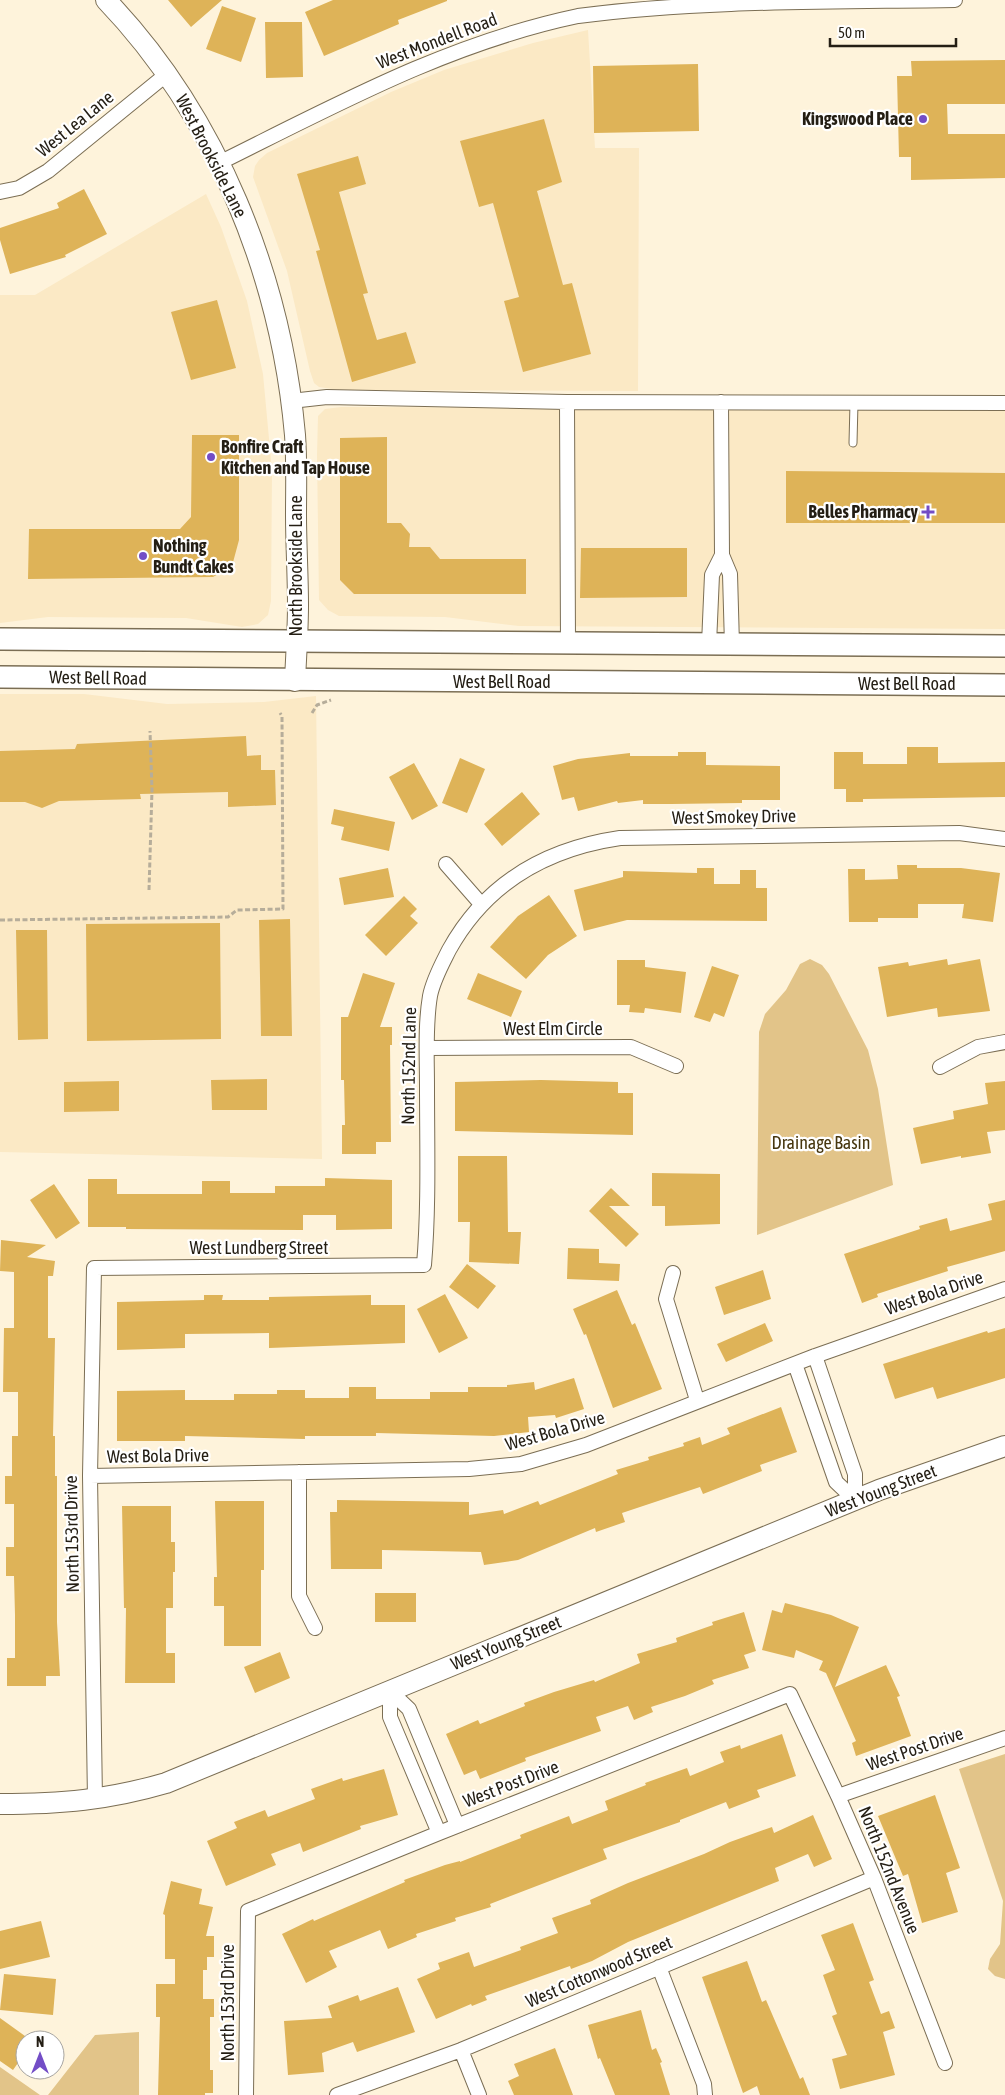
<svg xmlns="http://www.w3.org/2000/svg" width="1005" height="2095" viewBox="0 0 1005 2095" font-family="'Asap Condensed',sans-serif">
	<rect width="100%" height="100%" fill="#fef3db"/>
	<path fill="#fbe9c5" d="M588 30 595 148H639L638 391 339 390 319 387 314 383 310 371 287 271 253 177 255 166 259 160 267 153 391 92 444 70 533 43Z
		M206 194 221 227 247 301 263 374 272 471 271 601 268 615 258 624 242 627 186 618 48 617 0 623V295H35Z
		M341 407 1005 409V629L519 626 445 617 339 616 328 610 319 600 317 455 318 416 325 409Z
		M0 694H84L167 704 264 702 316 696 322 1159 0 1152Z"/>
	<path fill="#e2c489" d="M810 959 822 965 829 974 868 1050 878 1089 893 1185 757 1235 759 1032 765 1014 786 990 800 964Z
		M1005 1754V1979L995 1976 988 1969 990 1959 1000 1944 1003 1901 959 1769Z
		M139 2032V2095H48L95 2035Z
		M0 2067 40 2095H0Z"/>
	<path fill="#deb358" d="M168 0H222L191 27Z
		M333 0H447V1L398 20 399 24 324 56 305 12Z
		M222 6 256 18 241 62 206 49Z
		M265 22H302L303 77 266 78Z
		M1005 60V104H947L948 134H1005V178L911 180V157H899L897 76H912L911 61Z
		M698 64 699 131 594 133 593 66Z
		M544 119 562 182 537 191 563 285 572 283 591 354 523 372 504 301 519 297 493 203 479 207 460 141Z
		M358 156 366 184 339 192 368 293 363 294 377 340 406 332 416 363 352 382 316 251 320 250 297 174Z
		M84 189 107 234 65 255 66 257 10 274 0 240V228L59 208 57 203Z
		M217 300 236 368 191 380 171 312Z
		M192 435H239V540L232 566 213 577 28 579 29 529H180L191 517Z
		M387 437V523H401L410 534 409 547H430L440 559H526V594H354L340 580V438Z
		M786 471 1005 473V523H786Z
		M581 548H687V597L580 598Z
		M246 736 247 756 261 755V770H275L276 805 228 807V792L140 794 141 799 59 801 42 808 25 802H0V751L75 749 77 744Z
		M907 747H938V763L1005 762V797L863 799V802H846V789H834V752H863V764H907Z
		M678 752H706V765L780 766V800H742V803L671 804H643V800L618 803 617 801 578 811 574 797 562 800 553 766 578 759 630 753V756H678Z
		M460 758 485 769 467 813 442 803Z
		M414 763 438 806 412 820 389 777Z
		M522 792 540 814 502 846 484 824Z
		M334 809 395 822 389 851 341 840 344 827 331 824Z
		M897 865H917V868H961L1000 873 993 922 962 918 964 904H918V918H878V922H849L848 869H865V880L898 879Z
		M388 868 394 897 344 905 339 878Z
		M697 868H714V884H740V870H756V888H767V921L627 920 584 931 574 890 623 877V871L697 873Z
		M549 895 577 936 548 955 526 979 490 947 518 916Z
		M404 896 417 909 410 916 418 923 386 956 365 935Z
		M290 919 292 1036H261L259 920Z
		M220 923 221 1039 87 1041 86 924Z
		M16 930H47L48 1039 18 1040Z
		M947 959 948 965 980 959 990 1011 938 1017 937 1008 887 1017 878 967 908 962 909 966Z
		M617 960H645V967L686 972 681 1013 645 1008 644 1013 629 1012 630 1005H617Z
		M712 966 739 975 724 1017 714 1013 710 1022 694 1017Z
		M363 973 395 983 380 1027H392V1045H390L391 1142H376V1154H342V1125H345L344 1080H341V1017H348Z
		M478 973 522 991 511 1017 467 999Z
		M267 1079V1110H212L211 1080Z
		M541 1080 618 1082V1093H633V1135L455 1131V1082Z
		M119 1081V1111L64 1112V1082Z
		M1005 1081V1130L987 1132 991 1153 961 1158V1156L921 1164 913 1128 954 1119 953 1111 988 1104 985 1083Z
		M458 1156H507L508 1232H521L519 1264 469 1262 470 1222H458Z
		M652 1173 720 1174V1224L665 1226V1206H652Z
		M325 1178 392 1180V1229L336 1230V1215H303V1230L126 1229V1227H88V1179H117V1194H202V1181H230V1193H275V1186H325Z
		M54 1184 80 1223 56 1239 30 1200Z
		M611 1188 630 1206H609L639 1234 626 1247 589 1211Z
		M1005 1200V1251L947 1267 948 1271 877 1294 878 1297 862 1303 844 1254 920 1229 919 1226 947 1218 950 1231 992 1220 988 1204Z
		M1 1240 46 1245 27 1257 55 1261 53 1276H48V1338H55L53 1436H55V1476H57V1622L60 1676H46V1686H7V1658H15V1615L14 1576H6V1547H14V1504H5V1476H12V1436H18V1392H3L4 1328H14V1272L0 1271Z
		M568 1248 599 1249V1263L620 1264 619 1281 567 1279Z
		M467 1264 496 1286 478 1309 449 1287Z
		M763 1270 771 1299 724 1315 715 1287Z
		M617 1290 632 1325 635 1323 662 1389 613 1408 586 1334 584 1335 573 1309Z
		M445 1294 468 1338 439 1353 417 1309Z
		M204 1295H223L222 1300H269V1297L371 1295V1305H405V1343L269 1348V1333L185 1334V1348L117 1350V1302L204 1300Z
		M765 1323 773 1341 726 1362 717 1344Z
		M1005 1328V1378L937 1399 933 1387 895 1399 883 1364 987 1331 988 1333Z
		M574 1378 584 1409 556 1418 555 1415 528 1417 529 1432 494 1436 376 1433V1436H305V1439L185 1436V1441H117V1391L185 1390V1400H234V1394H277V1390H305V1398H349V1387H376V1399H430V1392H468V1387H507V1385L534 1382 535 1390Z
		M781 1407 797 1452 760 1465 762 1471 703 1494 700 1487 622 1513 625 1522 596 1532 595 1528 518 1560 484 1565 481 1552 382 1550V1569H331L330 1512H337V1500L469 1502V1515L503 1510 504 1514 538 1501 540 1505 618 1474 616 1470 649 1460 648 1457 684 1446 683 1443 700 1437 702 1445 730 1434 727 1428Z
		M215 1501H264V1570H261V1646H224V1606H214V1577H217Z
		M122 1506H171V1542H175V1572H173V1608H166V1653H175V1683H125L126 1608H124Z
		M375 1593H416V1622H375Z
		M785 1603 831 1615 859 1627 835 1687 886 1665 900 1696 897 1697 911 1736 856 1756 852 1743 856 1741 826 1673 819 1670 823 1661 796 1650 794 1658 762 1650 772 1610 782 1613Z
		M744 1612 756 1651 744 1655 749 1668 712 1680 714 1684 685 1696 651 1707 653 1712 634 1720 628 1706 596 1717 601 1731 525 1758 526 1761 480 1779 476 1770 464 1775 446 1734 478 1720 480 1724 525 1706 524 1703 554 1692 594 1680 595 1682 640 1663 637 1654 677 1642 676 1638 713 1625 712 1622Z
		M280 1652 290 1678 255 1693 244 1667Z
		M782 1734 796 1776 757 1790 760 1797 729 1809 726 1802 680 1820V1822L603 1849 607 1859 490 1904 491 1907 455 1918 456 1921 416 1934 417 1937 388 1949 380 1930 329 1951 337 1967 306 1983 282 1934 313 1919 314 1921 405 1882 404 1880 445 1865 460 1861V1862L521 1838 520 1835 569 1816 572 1824 608 1810 605 1801 646 1785 645 1783 687 1768 690 1776 724 1762 720 1752 740 1745 741 1749Z
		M384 1769 398 1815 360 1826 361 1829 303 1852 300 1843 271 1854 276 1865 226 1886 207 1841 237 1828 234 1822 265 1810 268 1817 315 1799 311 1789 342 1778 343 1781Z
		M935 1795 960 1868 946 1873 958 1912 922 1923 908 1874 903 1876 878 1816Z
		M813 1815 832 1859 814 1867 808 1854 775 1868 779 1881 628 1942 592 1961 571 1969 570 1966 485 1996 487 2000 472 2006 471 2004 436 2019 417 1979 440 1969 438 1963 469 1952 474 1967 521 1950 520 1947 558 1933 552 1918 591 1904 590 1900 628 1883 704 1854 730 1842 772 1827 774 1833Z
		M171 1881 202 1889 199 1904 213 1907 206 1936H214V1957H207V1970H203V1999H214V2017H210V2070H213V2093H205V2095H158L160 2017H156V1984H175V1959H165V1915L163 1914Z
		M41 1921 50 1957 0 1969V1931Z
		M853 1923 874 1980 869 1982 881 2014 889 2011 895 2028 883 2032 895 2075 840 2089 832 2059 847 2055 832 2016 837 2014 823 1975 835 1970 821 1935Z
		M747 1961 762 2002 766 2000 800 2079 803 2077 810 2095H760L757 2086 743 2093 702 1977Z
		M4 1974 56 1979 53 2015 0 2010Z
		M398 1987 415 2032 357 2052 353 2042 322 2053 324 2072 288 2075 284 2021 332 2018 328 2006 358 1995 360 2001Z
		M641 2010 652 2050 656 2048 662 2062 660 2063 670 2095H615L600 2058 598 2059 588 2025Z
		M0 2018 25 2036V2053L13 2070 0 2061Z
		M555 2048 573 2095H514L508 2081 519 2076 514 2064Z"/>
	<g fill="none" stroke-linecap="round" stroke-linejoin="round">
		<defs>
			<path id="lane" d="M853 443 854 403"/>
			<path id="street" d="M219 163C336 105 449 43 578 16 700 0 831 2 955 0
				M0 192 19 188 48 171 167 74
				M291 401 327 397 567 402 1005 403
				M567 402 568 642
				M721 402 722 555 730 574 732 645
				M709 644 712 575 722 555
				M446 864 481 904
				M427 1048 631 1047 676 1066
				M940 1067 978 1047 1005 1042
				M673 1273 666 1299 697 1400
				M815 1356 855 1474V1500
				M795 1364 836 1482 855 1500
				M299 1472V1596L315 1628
				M90 1476 469 1469 521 1464 586 1445 815 1356 1005 1289
				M390 1691 409 1709 457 1825
				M390 1691V1717L439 1833
				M838 1796 1005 1738
				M95 1800 90 1476 94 1268 424 1265C429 1206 427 1146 427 1087 427 1057 425 1026 430 996 433 980 442 964 449 950 486 883 545 849 620 838L959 833 1005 839
				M659 1967 704 2084 705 2095
				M461 2050 479 2095
				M246 2095 248 1911 439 1833 790 1694 838 1796 874 1878 945 2063
				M337 2095 461 2050 874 1878"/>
			<path id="secondary" d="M106 0C217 116 281 276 295 435 297 462 296 488 296 515 296 545 298 575 298 605 298 630 296 656 295 681
				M0 1804C61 1804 108 1800 166 1783L879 1490 1005 1446"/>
			<path id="primary" d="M0 639 1005 646
				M0 677 1005 685"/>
		</defs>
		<use href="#lane" stroke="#7b6e54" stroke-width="9"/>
		<use href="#street" stroke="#7b6e54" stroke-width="16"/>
		<use href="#secondary" stroke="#7b6e54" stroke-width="22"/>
		<use href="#primary" stroke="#7b6e54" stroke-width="24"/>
		<path stroke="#b6ad9a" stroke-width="3" stroke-dasharray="5 2.5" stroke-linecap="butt" d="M312 713 317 705 331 700
			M149 890 152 790 150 731
			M0 920 228 917 237 910 283 909 282 716 280 713"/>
		<use href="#lane" stroke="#fff" stroke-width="7"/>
		<use href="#street" stroke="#fff" stroke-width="14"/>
		<use href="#secondary" stroke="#fff" stroke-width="20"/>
		<use href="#primary" stroke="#fff" stroke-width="21"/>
	</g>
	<g fill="#734dc6" stroke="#fff" stroke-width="2">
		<circle cx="923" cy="119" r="5"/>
		<circle cx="211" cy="457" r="5"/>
		<path d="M925.5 504.5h5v5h5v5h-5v5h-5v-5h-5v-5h5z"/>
		<circle cx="143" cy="556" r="5"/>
	</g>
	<g text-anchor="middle" stroke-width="4.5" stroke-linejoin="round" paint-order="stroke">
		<g font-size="18" fill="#241e14" stroke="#fff">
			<text transform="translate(437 41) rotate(-21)" y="6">West Mondell Road</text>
			<text transform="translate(75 124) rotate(-39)" y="6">West Lea Lane</text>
			<text transform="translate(211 156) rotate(63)" y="6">West Brookside Lane</text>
			<text transform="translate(296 566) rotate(-90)" y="6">North Brookside Lane</text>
			<text transform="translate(98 678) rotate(1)" y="6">West Bell Road</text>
			<text x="502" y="688">West Bell Road</text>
			<text x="907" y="690">West Bell Road</text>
			<text transform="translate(734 817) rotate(-1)" y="6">West Smokey Drive</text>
			<text x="553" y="1035">West Elm Circle</text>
			<text transform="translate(409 1066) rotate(-89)" y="6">North 152nd Lane</text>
			<text x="259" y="1254">West Lundberg Street</text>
			<text transform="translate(934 1293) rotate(-19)" y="6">West Bola Drive</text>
			<text transform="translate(555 1431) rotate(-16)" y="6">West Bola Drive</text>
			<text transform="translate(158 1456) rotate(-1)" y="6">West Bola Drive</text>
			<text transform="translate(881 1491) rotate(-21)" y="6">West Young Street</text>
			<text transform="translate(72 1534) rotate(-91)" y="6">North 153rd Drive</text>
			<text transform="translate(506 1643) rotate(-22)" y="6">West Young Street</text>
			<text transform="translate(915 1749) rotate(-19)" y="6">West Post Drive</text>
			<text transform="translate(511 1784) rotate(-21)" y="6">West Post Drive</text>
			<text transform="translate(889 1870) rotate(68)" y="6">North 152nd Avenue</text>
			<text transform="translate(599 1972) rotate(-23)" y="6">West Cottonwood Street</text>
			<text transform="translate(228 2003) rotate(-90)" y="6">North 153rd Drive</text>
		</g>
		<g font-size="18" font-weight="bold" fill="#241e14" stroke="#fff" text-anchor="end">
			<text x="913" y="125">Kingswood Place</text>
			<text x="221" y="453" text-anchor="start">Bonfire Craft<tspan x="221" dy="21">Kitchen and Tap House</tspan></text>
			<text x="918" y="518">Belles Pharmacy</text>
			<text x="153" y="552" text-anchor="start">Nothing<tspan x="153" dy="21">Bundt Cakes</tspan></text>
		</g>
		<g font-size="18" fill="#47360e" stroke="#fff">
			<text x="821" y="1149">Drainage Basin</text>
		</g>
	</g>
	<g transform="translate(40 2055)"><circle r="24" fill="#ffffff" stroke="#a7a5a1"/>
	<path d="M0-4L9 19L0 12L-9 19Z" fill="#734dc6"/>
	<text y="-8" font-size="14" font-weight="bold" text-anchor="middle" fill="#241e14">N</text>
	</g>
	<path d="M830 38v8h126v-8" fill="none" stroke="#241e14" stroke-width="2.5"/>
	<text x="838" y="38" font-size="15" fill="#241e14" stroke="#ffffff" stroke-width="4" paint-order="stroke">50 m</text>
</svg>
